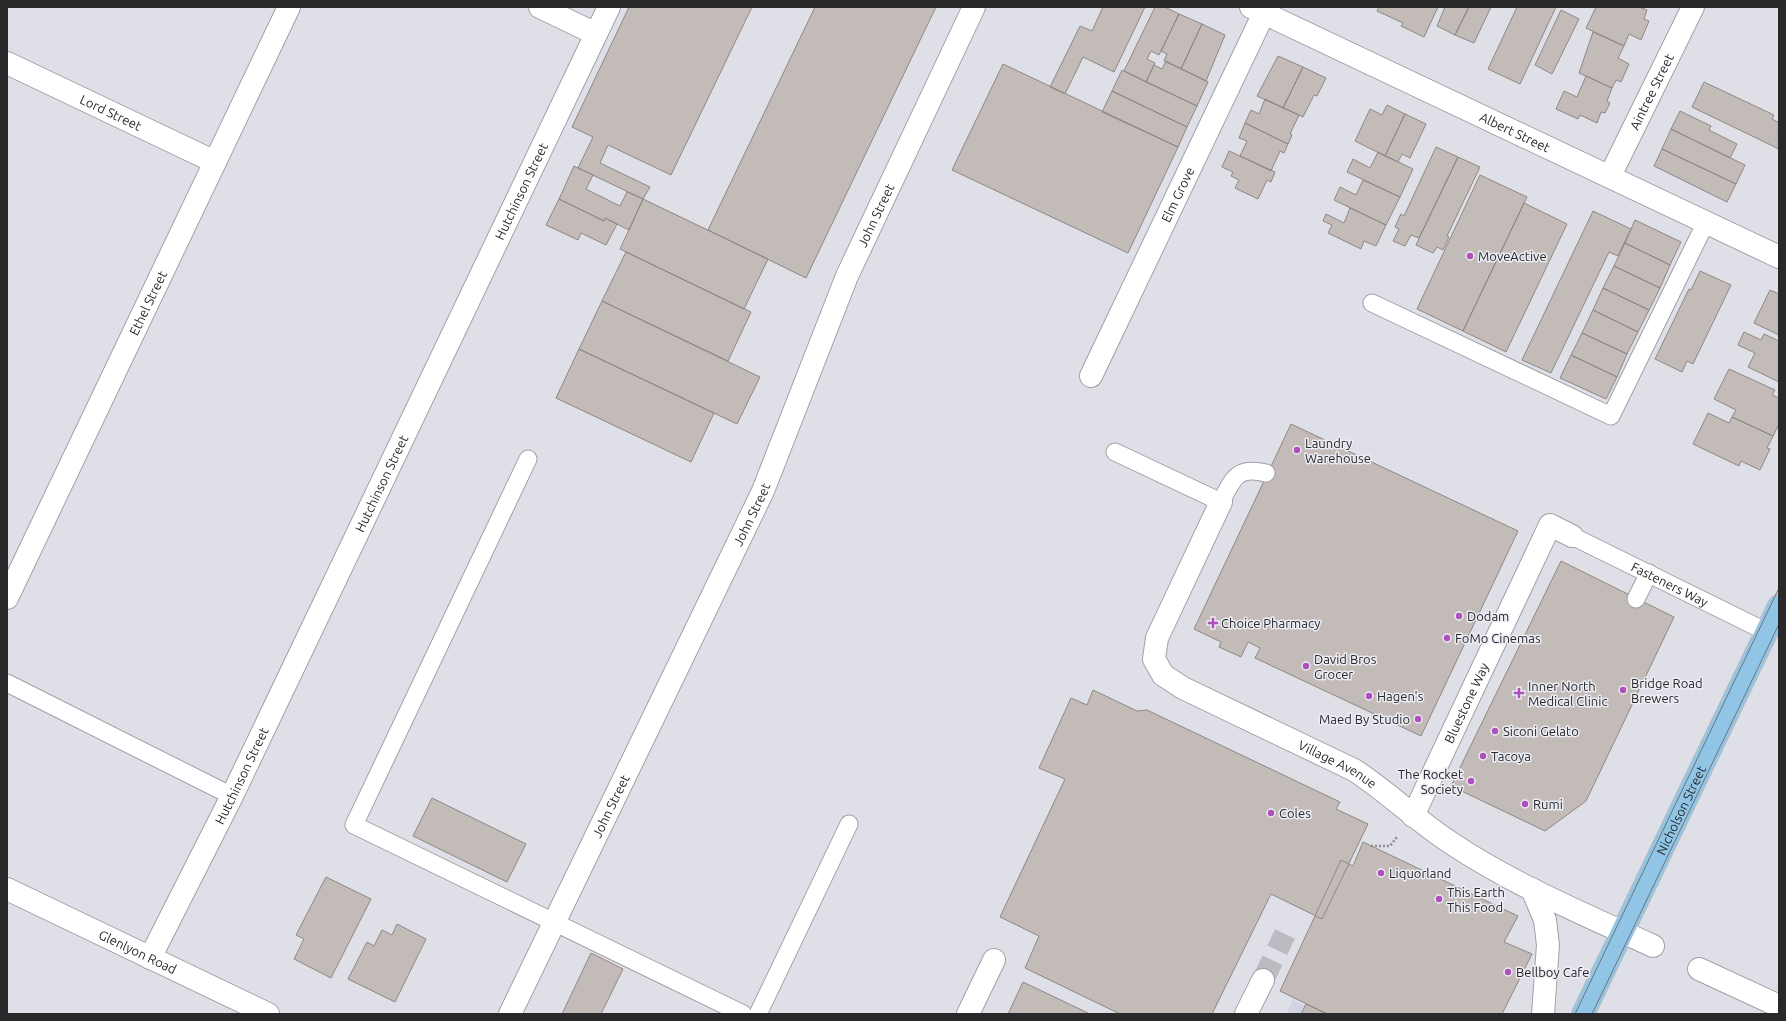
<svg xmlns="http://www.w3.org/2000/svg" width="1786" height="1021" viewBox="0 0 1786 1021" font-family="Ubuntu,sans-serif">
	<rect width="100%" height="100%" fill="#dfe0e7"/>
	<path fill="#d2d4e3" d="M1293 1000 1322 1014H1286Z"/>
	<path fill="#c3bbb7" stroke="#8e8783" d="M629 7H752L671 175 608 145 600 163 650 187 643 199 578 168 593 137 572 127Z
		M815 7H936L806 278 708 230Z
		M1103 7H1145L1114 72 1083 57 1065 94 1050 87 1080 26 1092 31Z
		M1155 7H1165L1179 14 1159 55 1151 51 1147 59 1155 63 1146 82 1124 71Z
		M1379 7H1438L1424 37 1401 26 1403 23 1377 11Z
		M1445 7H1469L1455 35 1437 26Z
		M1469 7H1491L1474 43 1455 35Z
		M1517 7H1556L1520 84 1488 69Z
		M1596 7H1639L1647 10 1644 19 1649 21 1641 40 1629 34 1624 46 1586 28Z
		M1561 10 1579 19 1552 74 1535 65Z
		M1179 14 1202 24 1181 69 1164 61 1167 54 1161 51Z
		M1202 24 1225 35 1206 81 1181 69Z
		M1593 32 1624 46 1618 58 1629 64 1621 82 1616 80 1612 88 1579 73Z
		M1278 56 1303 67 1283 108 1257 96Z
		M1166 61 1208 82 1197 106 1146 82 1154 65 1162 69Z
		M1003 64 1178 147 1128 253 952 170Z
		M1303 67 1326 78 1317 96 1314 95 1303 117 1283 108Z
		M1122 70 1197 106 1187 127 1112 91Z
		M1586 76 1612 88 1607 101 1610 103 1605 113 1601 112 1597 123 1580 115 1578 119 1556 109 1564 91 1577 97Z
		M1704 82 1774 115 1772 119 1779 123 1778 135 1779 136V149L1692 107Z
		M1112 91 1187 127 1178 147 1102 112Z
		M1265 99 1299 115 1290 134 1292 135 1288 144 1245 123 1251 110 1259 114Z
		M1387 105 1405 114 1385 156 1355 141 1370 109 1382 115Z
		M1680 111 1711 126 1709 130 1737 144 1730 158 1671 129Z
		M1405 114 1426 124 1410 158 1402 154 1398 162 1385 156Z
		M1245 123 1288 144 1284 153 1280 151 1271 171 1240 156 1247 141 1239 138Z
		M1671 129 1745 165 1736 184 1662 149Z
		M1436 147 1458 157 1419 238 1411 235 1405 246 1393 241 1399 229 1395 227 1401 214 1404 216Z
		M1662 149 1736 184 1727 202 1654 166Z
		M1229 151 1275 172 1271 182 1267 180 1258 199 1235 188 1239 180 1231 176 1233 172 1222 167Z
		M1378 152 1413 169 1400 197 1347 172 1353 159 1370 168Z
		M1458 157 1480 167 1447 236 1449 237 1443 250 1437 247 1433 253 1416 245Z
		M574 166 593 175 586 189 620 206 627 192 643 199 629 230 605 218 604 221 559 199Z
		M1480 175 1527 197 1463 331 1417 309Z
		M1363 180 1400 197 1386 225 1334 200 1340 187 1356 195Z
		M559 199 604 221 605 218 617 224 606 245 581 233 578 240 546 225Z
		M643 199 768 259 744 309 620 249Z
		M1524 203 1567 224 1506 352 1463 331Z
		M1350 208 1386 225 1376 246 1364 241 1361 249 1328 233 1332 225 1323 221 1326 214 1344 223Z
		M1593 211 1631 229 1618 256 1609 252 1551 373 1522 360Z
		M1635 220 1681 242 1670 265 1625 243Z
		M1625 243 1670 265 1660 288 1614 266Z
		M626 252 751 312 728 361 602 301Z
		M1614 266 1660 288 1649 310 1603 288Z
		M1700 271 1731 285 1693 364 1687 361 1682 372 1655 359 1689 289 1691 290Z
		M1603 288 1649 310 1638 332 1593 310Z
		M1770 290 1779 294V335L1754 323Z
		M602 301 760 377 737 424 579 349Z
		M1593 310 1638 332 1627 354 1582 333Z
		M1744 332 1761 340 1764 334 1779 341V382L1748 367 1755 353 1738 345Z
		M1582 333 1627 354 1617 377 1571 355Z
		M579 349 714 413 691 462 556 398Z
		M1571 355 1617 377 1606 399 1560 378Z
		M1729 369 1775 390 1772 395 1779 398V424L1773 436 1732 417 1736 410 1714 399Z
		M1708 413 1729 423 1732 417 1773 436 1767 448 1770 449 1760 470 1741 461 1739 466 1693 444Z
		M1291 424 1518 531 1421 736 1255 658 1260 648 1248 642 1241 657 1219 647 1221 642 1194 629Z
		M1561 561 1674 617 1586 801 1545 831 1451 786Z
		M1093 690 1137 711 1147 710 1340 802 1336 809 1368 824 1322 919 1271 894 1212 1014H1120L1025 968 1039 936 1000 917 1065 779 1039 768 1071 698 1087 705Z
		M432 798 526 844 507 882 413 836Z
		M1363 842 1518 916 1504 942 1532 954 1502 1014H1327L1280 991 1341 860 1353 866Z
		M326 877 371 899 331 978 294 959 304 939 296 935Z
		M397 924 426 939 395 1002 348 979 367 942 374 946 382 930 392 935Z
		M591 953 623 969 601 1014H562Z
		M1023 982 1090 1014H1008Z
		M1306 1004 1327 1014H1301Z"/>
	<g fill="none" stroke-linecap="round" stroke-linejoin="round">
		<path stroke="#bbbbc2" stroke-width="22" stroke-dasharray="22 11" stroke-linecap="butt" d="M1263 980 1285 934"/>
		<defs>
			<g id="service">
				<path d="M1372 303 1611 416 1706 222"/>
				<path d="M1115 452 1221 502C1233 478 1237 466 1266 473"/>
				<path d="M528 459 354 825 743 1014"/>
				<path id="s1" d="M1572 536 1767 632"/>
				<path d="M1636 599 1649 573"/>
				<path d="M7 683 232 796"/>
				<path d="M758 1014 849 824"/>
			</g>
			<g id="pedestrian">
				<path id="s2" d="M1413 816 1550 525 1572 536"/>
			</g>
			<g id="minor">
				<path d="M540 7 596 34"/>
				<path id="s3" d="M1251 7 1779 257"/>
				<path id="s4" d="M7 63 215 162"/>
				<path id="s5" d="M1610 176 1693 7"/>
				<path id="s6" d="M1091 376 1264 13"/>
				<path id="s7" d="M1221 502 1157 638 1154 659 1163 675 1183 688 1354 770C1388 792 1417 821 1451 843 1514 885 1584 914 1653 946"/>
				<path id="s8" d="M7 598 289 7"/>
				<path d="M1532 889 1545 920 1548 945 1543 1014"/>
				<path id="s9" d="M150 958 232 796 609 7"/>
				<path d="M1699 969 1779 1006"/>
				<path id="s10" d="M510 1014 763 491 847 276 974 7"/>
				<path d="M968 1014 994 960"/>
				<path d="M1246 1014 1263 980"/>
			</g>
			<g id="tertiary">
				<path id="s11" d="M7 889 268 1014"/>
			</g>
			<g id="primary">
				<path id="s12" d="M1583 1014 1779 606"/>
			</g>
		</defs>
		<use href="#service" stroke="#9fa1a8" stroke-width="19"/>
		<use href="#pedestrian" stroke="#9fa1a8" stroke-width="24"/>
		<use href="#minor" stroke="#9fa1a8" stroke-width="24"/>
		<use href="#tertiary" stroke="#9fa1a8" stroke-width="24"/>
		<use href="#primary" stroke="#bfbfc0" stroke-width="24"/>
		<path stroke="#8a8b90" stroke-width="2.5" stroke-dasharray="2 2" stroke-linecap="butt" d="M1371 846H1390L1397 837"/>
		<use href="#service" stroke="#fff" stroke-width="17"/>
		<use href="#pedestrian" stroke="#fff" stroke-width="22"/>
		<use href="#minor" stroke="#fff" stroke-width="22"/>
		<use href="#tertiary" stroke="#fff" stroke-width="22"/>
		<use href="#primary" stroke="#90c5e6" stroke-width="22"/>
		<path stroke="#727277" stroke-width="1" d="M1575 1014 1779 588
			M1592 1014 1779 624"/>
	</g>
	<g fill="#ae51bc" stroke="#ecedf5" stroke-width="1.5">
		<circle cx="1470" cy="256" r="4"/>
		<circle cx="1297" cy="450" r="4"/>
		<circle cx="1459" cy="616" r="4"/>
		<path d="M1211 617h4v4h4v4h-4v4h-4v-4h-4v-4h4z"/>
		<circle cx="1447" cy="638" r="4"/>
		<circle cx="1306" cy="666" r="4"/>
		<circle cx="1623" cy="690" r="4"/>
		<path d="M1517 687h4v4h4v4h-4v4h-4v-4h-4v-4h4z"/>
		<circle cx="1369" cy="696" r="4"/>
		<circle cx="1418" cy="719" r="4"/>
		<circle cx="1495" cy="731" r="4"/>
		<circle cx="1483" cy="756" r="4"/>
		<circle cx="1471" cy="781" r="4"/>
		<circle cx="1525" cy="804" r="4"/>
		<circle cx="1271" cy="813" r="4"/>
		<circle cx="1381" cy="873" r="4"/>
		<circle cx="1439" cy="899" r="4"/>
		<circle cx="1508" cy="972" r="4"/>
	</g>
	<g text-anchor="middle" stroke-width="3" stroke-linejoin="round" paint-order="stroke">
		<g font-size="13" fill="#29292c" stroke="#ecedf5">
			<text dy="5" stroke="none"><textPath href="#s5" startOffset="94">Aintree Street</textPath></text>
			<text dy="5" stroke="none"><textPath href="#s4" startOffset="115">Lord Street</textPath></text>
			<text dy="5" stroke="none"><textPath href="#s3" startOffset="292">Albert Street</textPath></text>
			<text dy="5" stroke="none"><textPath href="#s9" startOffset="852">Hutchinson Street</textPath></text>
			<text dy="5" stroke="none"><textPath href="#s6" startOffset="201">Elm Grove</textPath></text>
			<text dy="5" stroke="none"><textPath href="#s10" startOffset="879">John Street</textPath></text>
			<text dy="5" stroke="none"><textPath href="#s8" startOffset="327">Ethel Street</textPath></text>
			<text dy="5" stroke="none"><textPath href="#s9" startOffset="528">Hutchinson Street</textPath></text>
			<text dy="5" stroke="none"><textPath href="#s10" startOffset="555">John Street</textPath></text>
			<text dy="5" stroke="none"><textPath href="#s1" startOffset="109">Fasteners Way</textPath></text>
			<text dy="5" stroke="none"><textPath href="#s2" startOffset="125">Bluestone Way</textPath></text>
			<text dy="5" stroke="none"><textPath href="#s7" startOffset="386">Village Avenue</textPath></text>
			<text dy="5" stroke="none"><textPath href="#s9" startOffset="204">Hutchinson Street</textPath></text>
			<text dy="5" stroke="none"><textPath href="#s10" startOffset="231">John Street</textPath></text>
			<text dy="5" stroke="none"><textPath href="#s12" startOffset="226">Nicholson Street</textPath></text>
			<text dy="5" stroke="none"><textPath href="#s11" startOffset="145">Glenlyon Road</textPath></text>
		</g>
		<g font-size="13" fill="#29292c" stroke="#ecedf5" text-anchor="start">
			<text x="1478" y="261">MoveActive</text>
			<text x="1305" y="448">Laundry<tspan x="1305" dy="15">Warehouse</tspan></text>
			<text x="1467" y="621">Dodam</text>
			<text x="1221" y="628">Choice Pharmacy</text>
			<text x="1455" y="643">FoMo Cinemas</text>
			<text x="1314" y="664">David Bros<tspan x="1314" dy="15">Grocer</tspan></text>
			<text x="1631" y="688">Bridge Road<tspan x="1631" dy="15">Brewers</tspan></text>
			<text x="1528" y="691">Inner North<tspan x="1528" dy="15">Medical Clinic</tspan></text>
			<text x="1377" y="701">Hagen's</text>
			<text x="1410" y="724" text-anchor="end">Maed By Studio</text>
			<text x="1503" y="736">Siconi Gelato</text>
			<text x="1491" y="761">Tacoya</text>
			<text x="1463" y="779" text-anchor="end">The Rocket<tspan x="1463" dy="15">Society</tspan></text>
			<text x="1533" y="809">Rumi</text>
			<text x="1279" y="818">Coles</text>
			<text x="1389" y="878">Liquorland</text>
			<text x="1447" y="897">This Earth<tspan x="1447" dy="15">This Food</tspan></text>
			<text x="1516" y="977">Bellboy Cafe</text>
		</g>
	</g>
	<rect width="1786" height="1021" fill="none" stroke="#29292c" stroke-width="16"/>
</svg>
